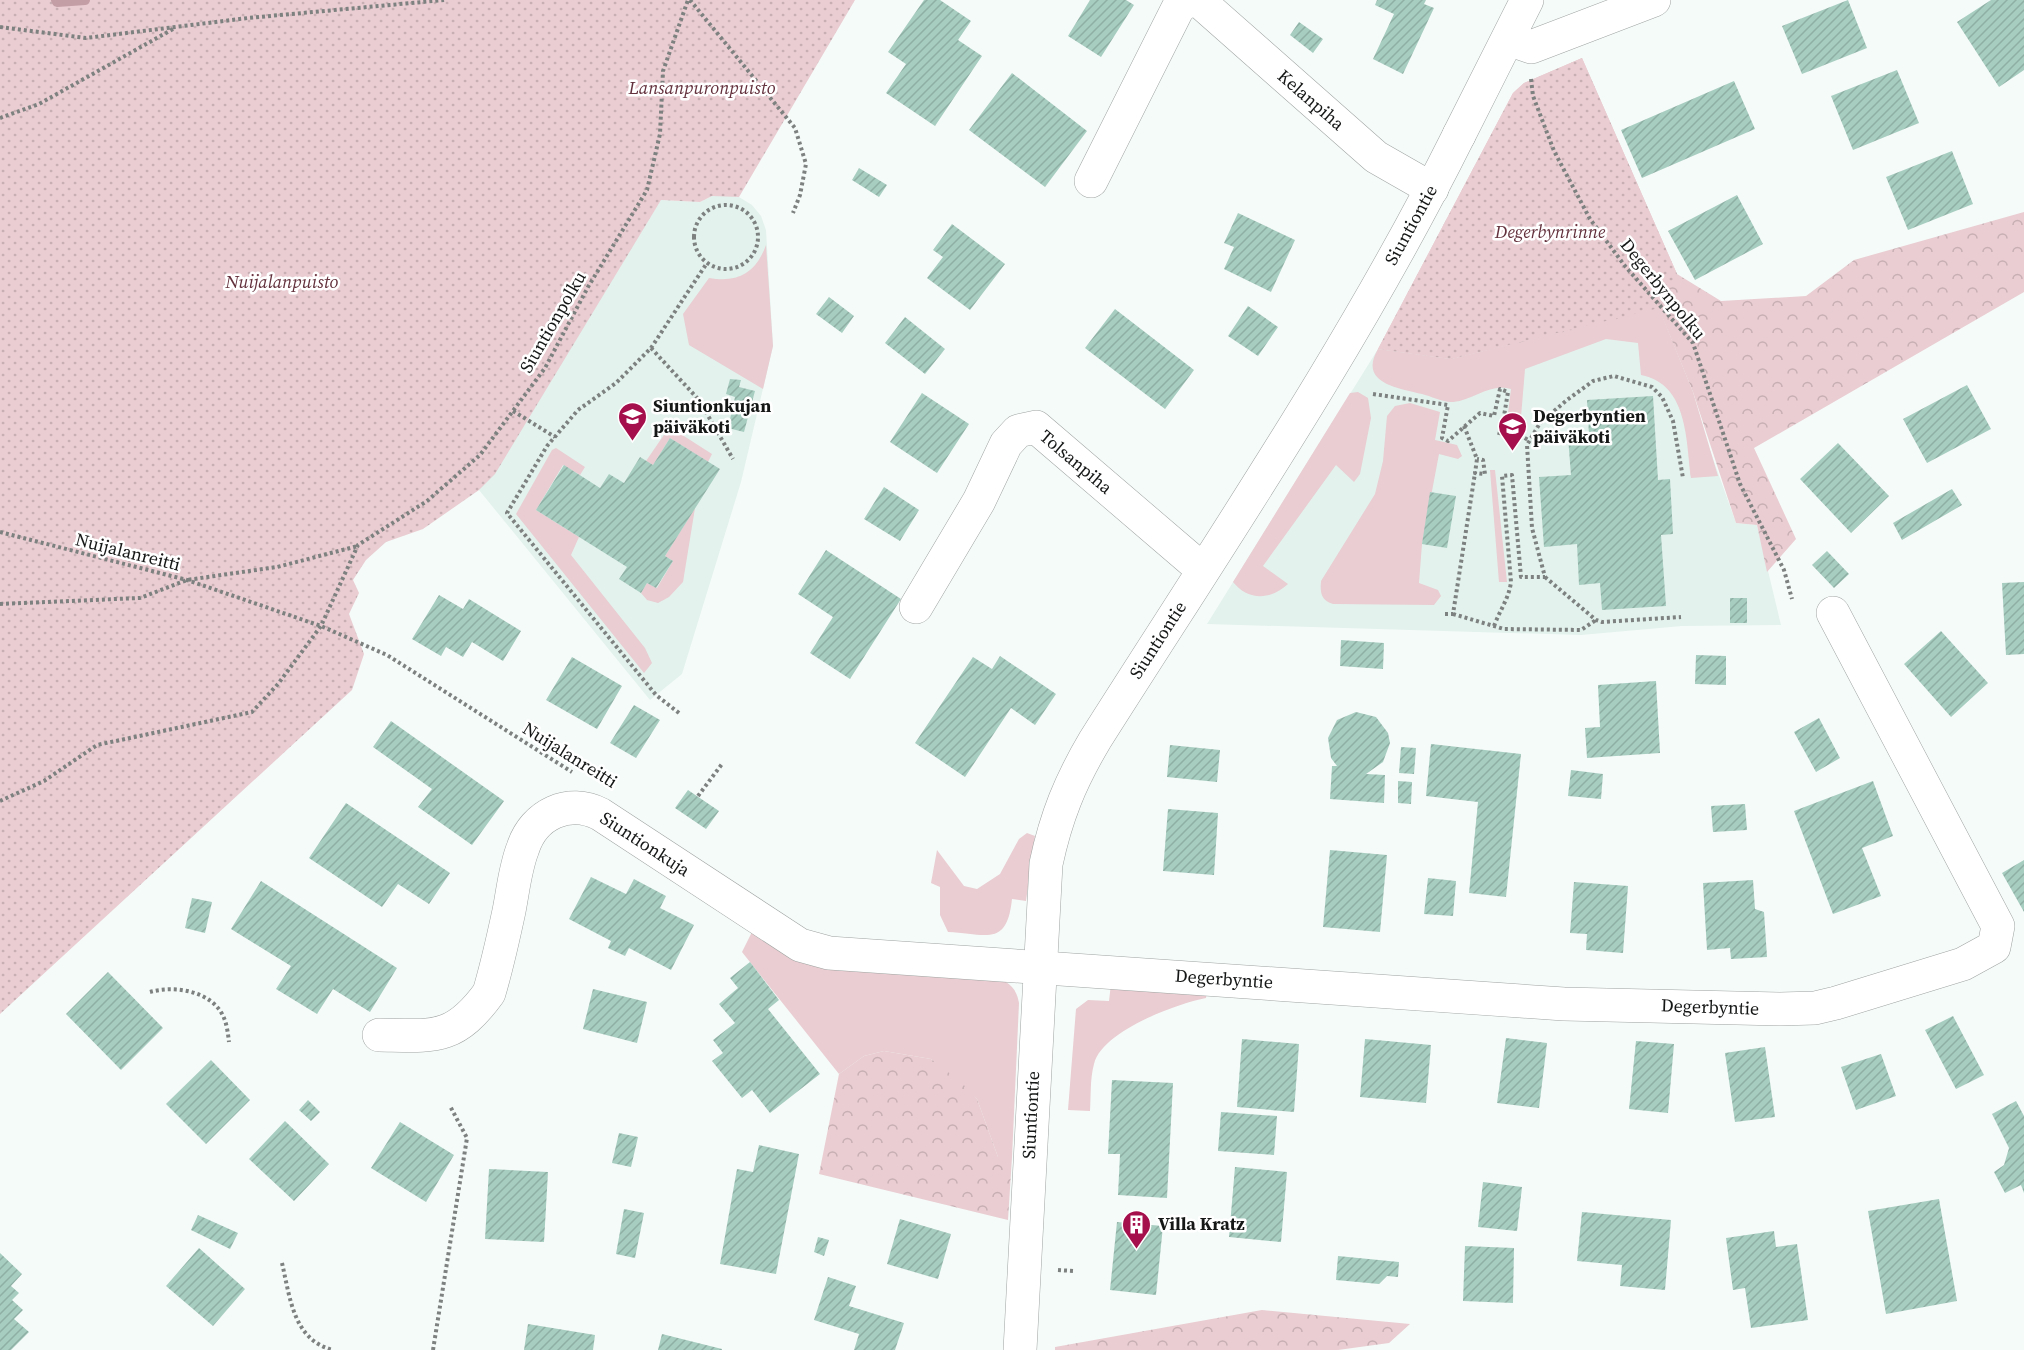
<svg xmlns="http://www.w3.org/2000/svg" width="2024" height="1350" viewBox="0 0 2024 1350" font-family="'Source Serif 4',serif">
	<defs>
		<pattern id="forest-crowns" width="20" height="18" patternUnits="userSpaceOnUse" patternTransform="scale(1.5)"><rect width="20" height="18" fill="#e9cdd2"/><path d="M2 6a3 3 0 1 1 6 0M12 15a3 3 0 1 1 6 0" fill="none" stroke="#c7afb4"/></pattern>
		<pattern id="park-dots" width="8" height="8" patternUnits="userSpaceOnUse" patternTransform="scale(1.5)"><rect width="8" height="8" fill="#e9cdd2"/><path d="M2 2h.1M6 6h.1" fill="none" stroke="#c7afb4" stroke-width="1.8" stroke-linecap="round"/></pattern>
		<pattern id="building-hatch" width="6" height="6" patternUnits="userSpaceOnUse" patternTransform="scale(1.5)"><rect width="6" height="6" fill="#a7cdc1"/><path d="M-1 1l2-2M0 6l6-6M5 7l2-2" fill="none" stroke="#8fafa5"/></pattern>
	</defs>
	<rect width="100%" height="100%" fill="#f5fbf9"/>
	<path fill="#e3f2ed" d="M725 195 739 197 752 205 761 216 766 230 773 346 741 482 682 674 650 700 479 490 661 200 700 202 712 196Z
		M1659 308 1736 523 1757 525 1781 625 1682 626 1581 635 1207 624 1378 349 1451 359Z"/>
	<path fill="#e9cdd2" d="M766 245 773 346 763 389 689 345 683 314 709 278C738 283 756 273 766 245Z
		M1659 308 1693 392 1718 476 1691 478C1686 440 1688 384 1641 375L1638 343 1606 339 1525 369 1520 429 1508 413 1511 389C1489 383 1474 400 1453 402 1444 403 1431 396 1422 394 1398 388 1358 383 1378 349L1451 359Z
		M1358 392 1368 398 1371 418 1360 474 1354 482 1336 465 1263 566 1288 584C1271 600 1248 601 1233 582L1350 393Z
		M1410 403 1440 412 1435 440 1457 445 1462 456 1458 459 1439 454 1422 544 1419 583 1438 590 1441 596 1434 605 1333 604C1321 600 1320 593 1321 581L1375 494 1383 461 1387 416 1395 406Z
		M668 429 676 431 712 454 708 462 670 438 653 465 646 461Z
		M556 448 585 467 580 475 563 465 536 510 579 537 571 555 645 648 652 663 644 673 516 514 552 450Z
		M1490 470H1495L1507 582H1499Z
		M695 508 683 582 669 597 658 603 647 600 641 593 647 583 657 588 673 561 665 556Z
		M1027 833 1035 836 1026 901 1012 899C1007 947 987 934 948 932L940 915V887L931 883 937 850 964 886 977 889 1000 874 1019 839Z
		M753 930 992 975C1008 982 1016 986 1019 1003L1012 1157H998L977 1099 931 1059 884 1051 864 1056 839 1074 742 952Z
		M1111 984 1207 990 1206 998C1176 1004 1102 1031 1094 1064 1090 1078 1091 1096 1090 1111L1068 1110 1076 1009 1088 1000 1109 1001Z"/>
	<path fill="url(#forest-crowns)" d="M1582 58 1677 274 1721 301 1806 296 1854 260 2024 212V292L1754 448 1796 539 1767 572 1757 525 1736 523 1693 392 1659 309 1451 359 1378 349 1513 93 1524 83Z
		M884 1051 931 1059 961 1082 977 1099 998 1157H1012L1008 1220 819 1174 839 1074 864 1056Z
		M1262 1310 1410 1324 1389 1343 1338 1350H1055V1347Z"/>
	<path fill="url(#park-dots)" d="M0 0H855L739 197 712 196 700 202 661 200 495 474 479 490 423 529 386 542 366 560 353 580 359 593 349 614 364 654 352 690 0 1014Z
		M1582 58 1677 274 1659 308 1451 359 1378 349 1513 93 1524 83Z"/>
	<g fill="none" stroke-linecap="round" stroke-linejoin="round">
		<path stroke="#c39ea5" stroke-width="10" d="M56 0 57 2 85 0"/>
	</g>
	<path fill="url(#building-hatch)" d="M924 0H940L971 21 958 40 982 56 935 126 886 93 906 64 888 52Z
		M1090 0H1126L1134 5 1101 57 1068 36Z
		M1377 0H1426L1424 4 1434 8 1403 74 1373 59 1394 14 1375 5Z
		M1848 0 1867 48 1802 74 1782 26Z
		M1991 0H2024V70L1999 87 1957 22Z
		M1299 22 1323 39 1313 53 1290 35Z
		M1897 70 1919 123 1853 150 1831 96Z
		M1012 73 1087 131 1045 187 969 130Z
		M1734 81 1755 129 1642 178 1621 130Z
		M1952 151 1973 204 1908 230 1886 177Z
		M859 168 887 185 879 197 852 180Z
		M1737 195 1763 244 1695 280 1668 231Z
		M1238 213 1295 240 1271 292 1224 269 1234 247 1224 243Z
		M952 224 1005 264 970 310 927 278 943 257 933 250Z
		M829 297 854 316 842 333 816 314Z
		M1248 306 1278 327 1258 356 1228 336Z
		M1115 309 1194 370 1165 409 1085 348Z
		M905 317 945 349 925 374 885 343Z
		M730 379 741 380 739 387 755 391 744 432 728 428 735 397 726 394Z
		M1967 385 1991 429 1927 463 1903 419Z
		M922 393 969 424 937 473 890 442Z
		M1653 396 1658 480 1670 479 1673 534 1661 535 1666 606 1602 610 1600 583 1579 585 1577 544 1544 547 1539 477 1571 475 1568 437 1589 435 1587 400Z
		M670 438 720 469 665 556 673 561 656 588 647 583 641 593 619 579 627 567 536 510 564 465 600 488 609 474 624 483 640 457 653 465Z
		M1838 443 1889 496 1851 533 1800 479Z
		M884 487 919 510 900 541 864 519Z
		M1952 489 1962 505 1902 540 1893 523Z
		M1430 492 1456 496 1447 548 1422 544Z
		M826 550 901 599 850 679 810 653 833 617 798 594Z
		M1827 551 1849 574 1834 588 1812 565Z
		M2024 582V654L2006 655 2002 583Z
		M439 595 463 609 469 599 521 631 503 661 472 642 463 657 446 647 441 656 412 639Z
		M1730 598H1747V623H1730Z
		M1941 631 1988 683 1951 717 1904 664Z
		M1341 640 1384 643 1383 669 1340 666Z
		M1696 655 1726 656V685L1695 684Z
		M1000 656 1056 694 1035 725 1011 708 965 777 915 743 973 657 992 669Z
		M572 657 622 686 597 729 546 700Z
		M1656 681 1660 753 1587 758 1585 728 1600 727 1598 685Z
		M634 705 660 720 636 758 610 743Z
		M1356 712 1376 717 1388 733 1390 743 1383 762 1366 774 1385 775 1384 803 1330 799 1332 766H1337L1331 758 1328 738 1337 720Z
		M1819 718 1840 758 1816 772 1794 732Z
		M391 721 504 801 472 845 418 807 432 789 373 747Z
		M1431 744 1521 754 1506 897 1469 893 1478 802 1426 796Z
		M1170 745 1220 750 1217 782 1167 777Z
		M1401 747 1416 748 1414 774 1399 773Z
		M1571 770 1603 774 1601 799 1568 796Z
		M1398 781 1412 782 1411 804 1398 803Z
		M1873 781 1893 836 1862 848 1881 896 1833 914 1794 811Z
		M688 790 719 811 706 829 675 808Z
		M346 803 450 873 429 904 398 884 382 907 309 858Z
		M1745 804 1747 830 1713 832 1711 806Z
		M1168 809 1218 813 1214 875 1163 871Z
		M1330 850 1387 855 1380 932 1323 927Z
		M2024 860V912L2002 873Z
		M591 877 626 894 634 879 666 896 660 908 694 925 671 970 629 948 625 956 608 948 611 941 569 919Z
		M1428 878 1456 881 1453 916 1424 914Z
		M1753 880 1755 909 1764 912 1767 957 1731 959 1730 948 1707 950 1703 883Z
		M261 881 397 968 370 1012 333 989 317 1014 276 989 291 966 231 929Z
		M1574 882 1628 886 1623 953 1586 950 1587 934 1570 933Z
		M192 898 212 902 205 933 185 928Z
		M750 962 779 1000 768 1009 820 1074 770 1113 752 1090 742 1098 712 1061 723 1053 713 1040 735 1023 719 1004 738 988 730 978Z
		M108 972 163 1028 121 1070 66 1014Z
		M593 989 647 1002 637 1043 583 1029Z
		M1953 1016 1984 1075 1956 1089 1925 1030Z
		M1506 1038 1547 1043 1539 1108 1497 1103Z
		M1242 1039 1299 1044 1294 1112 1237 1107Z
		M1365 1039 1431 1045 1426 1103 1360 1097Z
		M1636 1041 1674 1044 1668 1113 1629 1109Z
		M1765 1047 1775 1117 1735 1122 1725 1053Z
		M1881 1054 1896 1096 1856 1110 1841 1067Z
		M211 1060 250 1100 206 1144 166 1104Z
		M1112 1080 1173 1083 1167 1198 1118 1195 1120 1154H1108Z
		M308 1100 320 1112 311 1121 299 1110Z
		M2016 1101 2024 1116V1193L2021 1185 2005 1193 1994 1172 2004 1165 2009 1148 1992 1114Z
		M1221 1112 1277 1116 1274 1155 1218 1151Z
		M285 1121 329 1164 294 1201 249 1159Z
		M400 1122 454 1155 426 1202 371 1168Z
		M619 1133 638 1137 631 1167 612 1163Z
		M759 1145 799 1154 776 1274 720 1264 737 1169 753 1172Z
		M1235 1167 1287 1172 1281 1242 1229 1237Z
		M489 1169 548 1172 544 1242 485 1239Z
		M1483 1182 1522 1187 1517 1231 1478 1227Z
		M1939 1199 1957 1301 1886 1314 1868 1211Z
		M624 1209 644 1213 635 1258 616 1254Z
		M1582 1212 1671 1220 1665 1290 1620 1286 1622 1265 1577 1261Z
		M198 1215 238 1233 230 1249 191 1230Z
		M900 1219 951 1234 938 1279 887 1264Z
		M1117 1222 1163 1226 1156 1295 1110 1290Z
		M1774 1231 1776 1247 1797 1244 1808 1320 1751 1328 1745 1288 1733 1290 1726 1238Z
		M818 1237 829 1240 824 1256 814 1252Z
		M1465 1246 1514 1248 1513 1303 1463 1301Z
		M199 1248 245 1289 213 1326 166 1286Z
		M0 1253 22 1274 11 1286 19 1293 12 1300 23 1310 14 1319 29 1332 11 1350H0Z
		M1338 1256 1399 1262 1398 1277 1387 1276 1379 1284 1336 1280Z
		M828 1277 856 1286 849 1306 904 1323 895 1350H854L859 1334 814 1320Z
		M528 1324 595 1335 593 1350H524Z
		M662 1334 722 1349V1350H658Z"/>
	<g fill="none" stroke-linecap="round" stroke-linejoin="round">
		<defs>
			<path id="minor" d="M1198 0 1376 157 1432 189
				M1508 39 1531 47 1654 0
				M1459 135 1527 0
				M1091 181 1178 8 1188 0
				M916 607 979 501 1006 444 1018 431 1036 427 1203 570
				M379 1035C434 1036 454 1041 489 993 497 966 503 939 509 911 513 891 515 868 523 848 534 814 569 798 600 814L800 945 829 953 1564 1004 1780 1009 1815 1008 1836 1003 1963 964 1994 947 1998 926 1833 613"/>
			<path id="tertiary" d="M1020 1350 1046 864C1056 817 1070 782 1095 740 1221 541 1354 346 1459 135"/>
		</defs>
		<use href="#minor" stroke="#9fa4a2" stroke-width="34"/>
		<use href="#tertiary" stroke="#9fa4a2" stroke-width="34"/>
		<path stroke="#7d817f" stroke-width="4" stroke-dasharray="3 3" stroke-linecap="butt" d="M690 0 795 128 806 164 800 195 793 213
			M0 27 86 38 248 18 444 0
			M1531 79 1533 96 1554 151 1590 219 1625 266 1693 343 1740 484 1784 570 1792 599
			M0 118 39 104 173 29
			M694 237a32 32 0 1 1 64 0a32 32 0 1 1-64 0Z
			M651 348 699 400 733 459
			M1373 394 1448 405 1442 438 1448 441 1480 413 1494 416 1500 389 1508 392 1504 416 1518 434 1530 441
			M513 411 555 437
			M1464 426 1477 459 1475 473 1485 474 1483 460 1477 459
			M1499 435 1504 417
			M0 532 187 580 321 626 387 655 572 772
			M1545 577 1596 620 1602 622 1681 617
			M0 604 140 598 187 580 277 567 358 546
			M1445 614H1453L1475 473
			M1453 614 1504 629 1581 630 1596 620
			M1494 626C1500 610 1509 598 1511 582L1502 476 1512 475 1521 577H1545L1532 528 1527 445 1540 423 1567 400 1593 381 1614 376 1652 387 1662 397 1673 421 1683 478
			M679 713 656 695 507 513 547 446 578 410 616 383 651 348 707 263
			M698 796 722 764
			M0 801 44 781 97 745 252 712 278 684 321 626 358 545 427 501 480 455 545 368 588 287 647 190 660 134 663 71 688 0
			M150 992C175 985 213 991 224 1018 227 1025 228 1034 229 1042
			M282 1263C290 1297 293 1340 333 1350
			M1058 1270 1073 1271
			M433 1350 467 1138 450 1106"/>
		<use href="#minor" stroke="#fff" stroke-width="33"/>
		<use href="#tertiary" stroke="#fff" stroke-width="33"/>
	</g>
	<defs>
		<symbol id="school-pin" viewBox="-11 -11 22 30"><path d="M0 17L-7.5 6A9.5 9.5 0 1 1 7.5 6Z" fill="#a5104c" stroke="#fff"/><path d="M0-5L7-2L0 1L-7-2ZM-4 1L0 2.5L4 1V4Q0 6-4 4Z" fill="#fff"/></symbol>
		<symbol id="building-pin" viewBox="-11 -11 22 30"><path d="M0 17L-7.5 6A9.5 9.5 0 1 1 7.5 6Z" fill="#a5104c" stroke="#fff"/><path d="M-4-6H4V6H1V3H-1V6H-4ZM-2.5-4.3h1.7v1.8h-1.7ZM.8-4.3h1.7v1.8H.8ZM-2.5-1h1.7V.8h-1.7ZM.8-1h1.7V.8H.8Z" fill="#fff"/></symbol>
	</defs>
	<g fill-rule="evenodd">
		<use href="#school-pin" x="616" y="400" width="33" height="45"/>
		<use href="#school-pin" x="1496" y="410" width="33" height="45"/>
		<use href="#building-pin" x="1120" y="1208" width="33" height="45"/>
	</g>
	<g text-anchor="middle" stroke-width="5" stroke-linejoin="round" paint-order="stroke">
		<g font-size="18" font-style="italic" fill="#63313d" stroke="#fff">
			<text x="702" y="94">Lansanpuronpuisto</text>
			<text x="1550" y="238">Degerbynrinne</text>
			<text x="282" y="288">Nuijalanpuisto</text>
		</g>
		<g font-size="18" fill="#151716" stroke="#fff">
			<text transform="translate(1311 100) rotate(41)" y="6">Kelanpiha</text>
			<text transform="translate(1411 225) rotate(-61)" y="6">Siuntiontie</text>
			<text transform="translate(1663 289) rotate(51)" y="6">Degerbynpolku</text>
			<text transform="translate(553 322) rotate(-60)" y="6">Siuntionpolku</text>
			<text transform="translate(1076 462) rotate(40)" y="6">Tolsanpiha</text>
			<text transform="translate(128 552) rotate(14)" y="6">Nuijalanreitti</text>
			<text transform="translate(1158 640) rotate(-57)" y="6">Siuntiontie</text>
			<text transform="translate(570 755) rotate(32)" y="6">Nuijalanreitti</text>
			<text transform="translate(645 844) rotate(33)" y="6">Siuntionkuja</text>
			<text transform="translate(1224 979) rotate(4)" y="6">Degerbyntie</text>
			<text transform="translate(1710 1007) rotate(2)" y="6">Degerbyntie</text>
			<text transform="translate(1031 1115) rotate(-87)" y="6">Siuntiontie</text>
		</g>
		<g font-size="18" font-weight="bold" fill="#151716" stroke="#fff" text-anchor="start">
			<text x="653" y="412">Siuntionkujan<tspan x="653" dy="21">päiväkoti</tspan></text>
			<text x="1533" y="422">Degerbyntien<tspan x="1533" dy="21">päiväkoti</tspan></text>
			<text x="1158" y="1230">Villa Kratz</text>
		</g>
	</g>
</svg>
